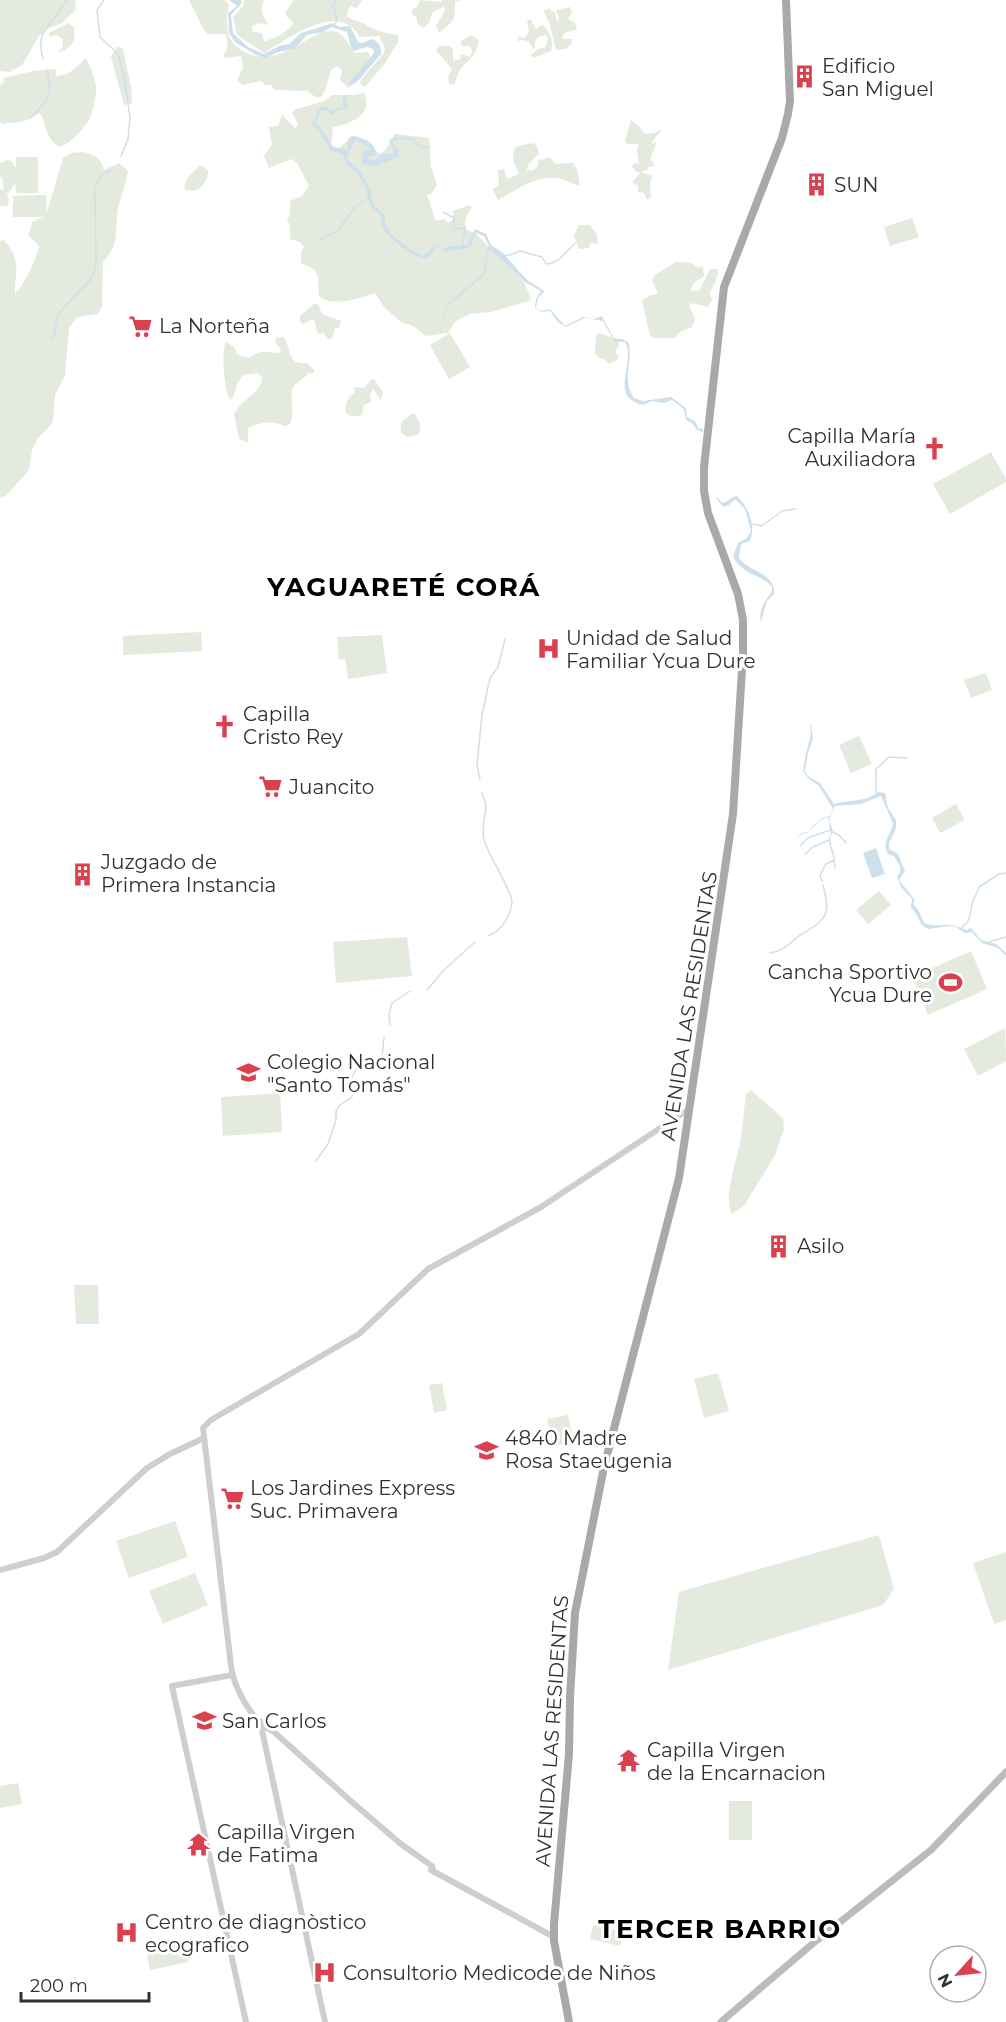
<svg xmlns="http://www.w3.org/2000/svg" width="1006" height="2022" viewBox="0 0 1006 2022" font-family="Montserrat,sans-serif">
	<rect width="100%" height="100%" fill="#fff"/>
	<path fill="#e4eadd" d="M0 0H75L76 9 62 23 49 28 39 36 22 65 10 72 0 71Z
		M189 0H225L229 5C226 19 224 38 238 48 281 77 311 23 337 32 344 35 351 47 355 53L368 52 371 58 349 85 346 86 340 80 342 71 338 66 332 69C327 78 328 87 322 96L317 98 307 91 275 90 271 85H265L261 81 242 85 237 80 243 68 241 56 225 58 224 54C230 47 227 42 226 34H208L204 30Z
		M244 0H264L261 10 268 25 258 23 252 26 253 32 262 33 264 42 280 35 291 27 293 22 287 17 285 13 294 0H362L357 8 350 6 346 16C352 20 359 21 365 24 376 31 384 33 398 35V43C392 49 390 57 385 63 379 71 372 78 366 86H362L360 81 384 53 385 48 379 36 360 37C338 0 290 38 264 53L237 35 233 17 243 6Z
		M420 0 443 2V7L433 12 429 23 423 28 417 23V18L412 14V9L417 7Z
		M442 0H460L455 2C456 22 452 22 439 33L436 26 445 10Z
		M570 7 572 12 568 19 575 23 577 27 575 30 564 33 562 37 563 39H572V43L566 49 556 50 550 25 543 10 549 9 555 12 557 22 559 19 556 10Z
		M527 20H531L536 29 542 25C550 30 554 42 551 51L534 58 531 55 538 49 546 47 548 38 545 35C537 36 534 40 535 48L533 49 529 42 523 40 517 41 519 36 524 38 529 32Z
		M68 23 74 27C76 41 72 48 58 53L63 46V39L57 35 50 37 49 33Z
		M471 35 479 40C476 55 474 56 463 66 458 70 457 79 454 85L449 84 448 77 452 69 436 50 440 46H450L453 50V61L460 59 461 54 470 57 472 50 470 46H462L460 42Z
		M117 47 123 48C125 66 133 85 132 103L124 105 111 57Z
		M86 58C91 69 97 81 96 93 95 100 93 110 91 116 88 124 66 150 58 146 47 140 46 125 41 114L39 113C28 123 17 122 3 124L0 122V85L4 82 3 78 33 71 56 69V76C70 76 77 66 86 58Z
		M364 93C374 114 351 124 333 127L331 146 339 148 347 141 366 142 380 154C389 149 389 141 395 134L429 138 431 167 437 185 431 194 427 195 436 221 444 219 448 223 453 220V211L470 205 472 208C466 216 463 222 467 230L475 233 524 282 531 299 529 301 491 312 469 314 455 322 448 333 426 336 413 326 402 323 384 307 375 293C358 299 335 307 319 297L318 277 314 269 301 263V252L304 247 300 242 290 239V226L287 220 290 214V201L302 196 309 186 297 163 291 159 269 168 264 156 272 144 269 127 278 126 282 115 296 129 298 124 292 113 294 110 324 101 332 95H356Z
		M631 120 638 125 645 134 654 133 660 130 661 131 652 142 653 144 656 141V144L650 159 655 166 648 167 647 170 641 172 652 176 650 184 651 197 647 200 644 193 638 192V186L632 182 640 173 636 172 632 166 635 163 639 164 637 150 639 144H627L625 140Z
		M532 143 537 146 539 153 528 165 527 171 533 170 538 166V159L541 160 550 157 555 164 573 163 577 169 580 186C572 184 565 179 557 178 535 176 516 190 498 200L493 189 499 185 498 170 504 169 507 179 519 174 513 160 514 149 518 146Z
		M84 152C96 156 101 158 104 170L119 163 128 171C126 184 121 196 118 208 114 231 121 243 103 262L102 306 98 314 77 317 69 328 65 375 55 395 53 421 49 427 38 438 32 450 29 470 6 496 0 497V241L4 240C22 261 15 270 15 294 26 281 35 263 39 246L28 235 33 221 44 217H13V196L46 195 47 212 63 158 72 153Z
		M16 157H38V193H16L15 183 8 194 6 193 9 199 8 206H0V189L4 190 2 178 0 177V163L7 160 11 161 16 168Z
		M199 166H202L208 170C209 183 196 196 184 189 186 176 191 175 199 166Z
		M912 218 919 237 890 246 884 227Z
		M579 225H590L597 235 598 244 591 243 589 248 579 249 574 235Z
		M676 262C685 263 691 260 698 268L703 266 704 276 695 282 690 290 699 291 710 269H717L718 275 710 293 712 300 708 307 692 303 689 306 695 318 692 327 680 332 675 338H654L650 336 642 300 651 295 658 294 652 280 655 275Z
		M314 304H318L322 314 341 321 339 328H335L332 338 329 340 323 332 320 334 317 332 315 322 313 319 303 324 300 322V316Z
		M450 333 470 367 449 379 430 345Z
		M599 333 618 339 619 345 615 351 619 357 617 360 609 364 604 359 599 358 595 354 596 335Z
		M283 337C292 348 287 366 307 363L315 371 312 374 309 373C305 378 298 381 294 386 288 395 296 411 290 424L285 426C272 420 260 422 248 428V442H245L239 438 234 414C241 399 262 393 262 377L257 373 243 375 237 384 233 398 230 400C224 389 221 355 226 342L235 348 237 355 250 358C261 349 265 352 279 353L281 350 275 342 276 338Z
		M374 379 383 392 381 400 373 389 370 395 371 402 364 405 362 415C337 422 345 397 355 393L354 387 364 388 371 380Z
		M412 414H415C419 422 424 427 417 435L407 437 401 433C400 419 403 421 412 414Z
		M991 452 1006 479V482L950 514 933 484Z
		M201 632 202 651 123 655V636Z
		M382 635 387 673 348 679 345 659 339 660 337 637Z
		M986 673 992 690 971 698 964 680Z
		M859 736 872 764 851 773 839 745Z
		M956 804 965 820 940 833 932 818Z
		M879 891 891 905 868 924 856 910Z
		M407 937 412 976 336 983 333 942Z
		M971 951 987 989 928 1015 912 977Z
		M1005 1028 1006 1061 978 1076 964 1049Z
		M751 1090 783 1118 784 1129 775 1155 744 1206 732 1214C722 1197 739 1156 741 1136 743 1123 744 1108 746 1094Z
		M280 1093 282 1132 223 1136 221 1097Z
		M74 1285H98L99 1324H76Z
		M718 1373 729 1411 704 1418 694 1379Z
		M442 1383 447 1410 434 1413 429 1385Z
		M568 1415 574 1442 553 1446 547 1419Z
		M175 1521 188 1557 129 1578 116 1541Z
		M879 1535 894 1589 883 1605 668 1670 679 1592Z
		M1006 1552V1620L994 1624 973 1563Z
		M195 1573 208 1605 163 1624 149 1591Z
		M18 1783 22 1804 0 1808V1786Z
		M729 1801H752V1840H729Z
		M593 1925 624 1932 620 1946 590 1939Z
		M184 1940 188 1962 150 1970 146 1948Z"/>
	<path fill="#cee0eb" d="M229 0H241L242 3 231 15 233 33 248 47 264 54 279 46 289 44 301 33 333 23 339 27 350 26 358 42 362 43 372 39C378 41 382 47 381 54L358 81 347 88C352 75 366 65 374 53L373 49 367 47 354 51 351 47 347 32 332 27 323 32 307 35 294 49 278 52 266 58 256 55 235 42 229 33 228 13 237 6Z
		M349 95 346 100 348 108 338 110 333 115 326 110H320L319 117 315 123 320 127 333 147 347 150 348 139 352 136C362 137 375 142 376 153L374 156H367L370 161 376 160 380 155 393 153 394 150 389 140 397 137 398 141 393 140V143L399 152V156C384 163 378 169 362 164L363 151H370L371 149 364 144 355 141 346 158 360 171 370 189 373 204 384 215 386 226 391 234 410 249 423 256 436 244 444 249 452 246 467 245 475 229 486 234 491 245 503 253 527 280 543 290 544 292 538 298 536 308 542 311 550 309 565 326 583 317 593 319 602 316 614 339H622L628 342C634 360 621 380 634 398L643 401 671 397 686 408 687 417 695 421 698 428 703 429V433L696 429 692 423 686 420 684 409 672 400 664 403 652 401 643 405C607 397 637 361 625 342L614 341 603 321 585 318 566 327 558 322 550 311 542 312 535 308 536 299 541 291 525 282 491 250 484 236 476 233 471 246C464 251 455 248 446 252L436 246 430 257 425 258C413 257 389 239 383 228 381 223 381 218 380 214L371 207C367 197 366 185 359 176 351 165 346 170 343 154L330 150 319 131 312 125V122L317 116V109L324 106 332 110 344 107 342 101 344 96Z
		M737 496C749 509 756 524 750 541L741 544 739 558C749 572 776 573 774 594L767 601 761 622C758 611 765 600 772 592V587C761 574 740 574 733 556L738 543 747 538 751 531 745 509 735 499 729 505 723 507 716 498 717 497 722 503C729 502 731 496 737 496Z
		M810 725H811L813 738 808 753 805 771 808 776 820 783 834 804C850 799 864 803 878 792L885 793 888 808 896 820V829L889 843V849L898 854 905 871 899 880 915 900 913 904 918 909 924 923C938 929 947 920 966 930L971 928 981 940 996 944 1006 953V956L998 948 982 943 972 932 965 933 956 927 949 926 929 929C918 926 919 914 911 908L912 899 901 887 897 877 900 872V866L894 856 889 855C880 844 891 835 893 823L881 796 861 804 835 806 829 819 833 832 831 836 828 817 819 821 808 833 802 834 791 842 802 833 809 832C814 824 820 817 830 816L833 809 819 786 808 778 803 771 806 753 811 735Z
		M876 848 885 874 872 878 863 853Z"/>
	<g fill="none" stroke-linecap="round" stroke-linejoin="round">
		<path stroke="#cee0eb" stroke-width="1.5" d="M104 0 97 10 100 37 118 54 124 77 130 117 128 139 121 156
			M335 24 337 20 333 5 336 0
			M43 59C37 37 43 32 56 16 60 11 63 5 67 0
			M30 117C48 104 53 92 47 70
			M396 138 412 139C418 146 421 149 430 147
			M443 212 454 218V229L464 228 465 232 462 240 465 248
			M320 240 338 230 355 207 368 198
			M502 256 510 255 520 251 542 257 546 264C561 263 565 251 576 243
			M444 314 449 304 484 274C486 269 486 254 489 247
			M51 339 54 336 58 314 92 278 96 263 95 188 101 176 112 170
			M753 524 762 526 782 511 796 509
			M480 779 477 765 482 715 490 678 498 667 505 639
			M482 793C483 797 486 803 486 807 485 818 481 828 484 840 491 861 506 879 512 901 511 915 502 931 488 936
			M876 794V769L889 757 907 758
			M833 832 840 836 846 843
			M800 846 808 838 830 830
			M805 854 813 847 829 840
			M834 860 835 868
			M822 881 820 875 826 864 834 860C834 851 828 845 830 837
			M962 927C973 920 969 911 973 901 975 895 978 893 979 887L999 874 1006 873
			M989 942 1006 937
			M770 953C787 950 789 942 802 934 827 919 831 915 823 885
			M427 990 445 969 475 942
			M390 1025 389 1014 392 1003 410 991
			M351 1079 359 1064 382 1057 384 1037
			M316 1161 328 1144 336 1120V1111L340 1105 352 1097 353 1090"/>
		<path stroke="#cecece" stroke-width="6" d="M0 1570 44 1558 57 1552 147 1468 170 1454 204 1438
			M232 1675 172 1686 246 2022
			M260 1721 325 2022
			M431 1870 554 1937
			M433 1870 432 1866 401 1844 353 1803 273 1731C252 1722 234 1688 231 1666L203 1428 211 1420 228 1410 359 1334 428 1269 541 1207 689 1109"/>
		<path stroke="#bbb" stroke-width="7" d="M721 2022 811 1945 931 1850 1006 1772"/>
		<path stroke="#a9a9a9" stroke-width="8" d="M569 2022 554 1941V1924L569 1754 570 1697 575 1613 604 1467 679 1178 733 814 743 654V620L738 594 708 513 704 491V467L724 287 782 138 788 114 790 101 786 0"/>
	</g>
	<defs>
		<symbol id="building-bare" viewBox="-9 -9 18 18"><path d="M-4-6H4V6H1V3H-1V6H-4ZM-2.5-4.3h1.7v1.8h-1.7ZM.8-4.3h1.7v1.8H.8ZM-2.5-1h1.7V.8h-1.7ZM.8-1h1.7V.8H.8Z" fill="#db404e" stroke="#fff" stroke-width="2.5" paint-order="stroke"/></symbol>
		<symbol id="supermarket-bare" viewBox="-9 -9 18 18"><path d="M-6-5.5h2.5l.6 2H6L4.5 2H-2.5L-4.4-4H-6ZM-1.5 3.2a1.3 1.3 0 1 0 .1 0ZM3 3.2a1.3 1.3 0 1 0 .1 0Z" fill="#db404e" stroke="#fff" stroke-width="2.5" paint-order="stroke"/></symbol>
		<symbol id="church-bare" viewBox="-9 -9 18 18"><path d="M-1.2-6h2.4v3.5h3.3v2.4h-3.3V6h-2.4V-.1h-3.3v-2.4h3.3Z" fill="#db404e" stroke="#fff" stroke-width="2.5" paint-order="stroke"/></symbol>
		<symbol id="hospital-bare" viewBox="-9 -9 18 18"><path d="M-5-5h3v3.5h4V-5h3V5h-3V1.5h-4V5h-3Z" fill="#db404e" stroke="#fff" stroke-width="2.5" paint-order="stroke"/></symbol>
		<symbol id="stadium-bare" viewBox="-9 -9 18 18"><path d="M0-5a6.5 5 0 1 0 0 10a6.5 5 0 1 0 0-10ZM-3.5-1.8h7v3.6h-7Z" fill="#db404e" stroke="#fff" stroke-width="2.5" paint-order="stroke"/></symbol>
		<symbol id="school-bare" viewBox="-9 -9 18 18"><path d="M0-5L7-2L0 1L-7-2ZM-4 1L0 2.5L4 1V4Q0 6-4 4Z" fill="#db404e" stroke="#fff" stroke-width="2.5" paint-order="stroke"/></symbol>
		<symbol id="temple-bare" viewBox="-9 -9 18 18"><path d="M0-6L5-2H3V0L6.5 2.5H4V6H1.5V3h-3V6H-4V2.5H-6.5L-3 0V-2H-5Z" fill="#db404e" stroke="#fff" stroke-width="2.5" paint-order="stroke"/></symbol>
	</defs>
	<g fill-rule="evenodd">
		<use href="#building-bare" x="788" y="60" width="33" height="33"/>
		<use href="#building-bare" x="800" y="168" width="33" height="33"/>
		<use href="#supermarket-bare" x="124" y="310" width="33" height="33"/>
		<use href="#church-bare" x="918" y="432" width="33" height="33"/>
		<use href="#hospital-bare" x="532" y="632" width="33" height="33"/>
		<use href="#church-bare" x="208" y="710" width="33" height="33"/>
		<use href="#supermarket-bare" x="254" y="770" width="33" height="33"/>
		<use href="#building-bare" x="66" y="858" width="33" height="33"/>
		<use href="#stadium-bare" x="934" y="966" width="33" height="33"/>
		<use href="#school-bare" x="232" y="1056" width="33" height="33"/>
		<use href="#building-bare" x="762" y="1230" width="33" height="33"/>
		<use href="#school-bare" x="470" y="1434" width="33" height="33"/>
		<use href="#supermarket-bare" x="216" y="1482" width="33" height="33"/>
		<use href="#school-bare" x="188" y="1704" width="33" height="33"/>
		<use href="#temple-bare" x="612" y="1744" width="33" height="33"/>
		<use href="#temple-bare" x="182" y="1828" width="33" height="33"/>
		<use href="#hospital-bare" x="110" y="1916" width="33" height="33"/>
		<use href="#hospital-bare" x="308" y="1956" width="33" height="33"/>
	</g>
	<g text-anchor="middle" stroke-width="6" stroke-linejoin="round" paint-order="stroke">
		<g font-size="20" fill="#313131" stroke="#fff" text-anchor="start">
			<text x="822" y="73">Edificio<tspan x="822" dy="23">San Miguel</tspan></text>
			<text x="834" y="192">SUN</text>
			<text x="159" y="333">La Norteña</text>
			<text x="916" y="443" text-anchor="end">Capilla María<tspan x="916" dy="23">Auxiliadora</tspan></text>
			<text x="566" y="645">Unidad de Salud<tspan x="566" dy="23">Familiar Ycua Dure</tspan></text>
			<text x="243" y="721">Capilla<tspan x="243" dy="23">Cristo Rey</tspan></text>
			<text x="289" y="794">Juancito</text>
			<text x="101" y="869">Juzgado de<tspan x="101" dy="23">Primera Instancia</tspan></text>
			<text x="932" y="979" text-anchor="end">Cancha Sportivo<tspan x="932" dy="23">Ycua Dure</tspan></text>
			<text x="267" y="1069">Colegio Nacional<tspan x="267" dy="23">"Santo Tomás"</tspan></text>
			<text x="797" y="1253">Asilo</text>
			<text x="505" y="1445">4840 Madre<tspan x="505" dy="23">Rosa Staeugenia</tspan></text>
			<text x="250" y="1495">Los Jardines Express<tspan x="250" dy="23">Suc. Primavera</tspan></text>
			<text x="222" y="1728">San Carlos</text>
			<text x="647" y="1757">Capilla Virgen<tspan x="647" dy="23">de la Encarnacion</tspan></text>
			<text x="217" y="1839">Capilla Virgen<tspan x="217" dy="23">de Fatima</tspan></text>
			<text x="145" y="1929">Centro de diagnòstico<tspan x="145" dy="23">ecografico</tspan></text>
			<text x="343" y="1980">Consultorio Medicode de Niños</text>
		</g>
		<g font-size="20" fill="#313131" stroke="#fff">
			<text transform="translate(689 1006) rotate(-81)" y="7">AVENIDA LAS RESIDENTAS</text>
			<text transform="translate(552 1731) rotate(-86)" y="7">AVENIDA LAS RESIDENTAS</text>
		</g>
		<g font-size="26" font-weight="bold" letter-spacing="1.5" fill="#000" stroke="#fff">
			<text x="404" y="596">YAGUARETÉ CORÁ</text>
			<text x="720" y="1938">TERCER BARRIO</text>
		</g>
	</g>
	<g transform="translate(958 1974) rotate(243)"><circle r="28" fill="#ffffff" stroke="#adadad" stroke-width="1.5"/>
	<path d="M0-4.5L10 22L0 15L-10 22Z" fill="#db404e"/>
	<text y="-9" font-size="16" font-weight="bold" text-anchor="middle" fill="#313131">N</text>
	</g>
	<path d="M21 1992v9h128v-9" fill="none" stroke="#313131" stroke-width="3"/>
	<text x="30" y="1992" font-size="18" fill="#313131" stroke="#ffffff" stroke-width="4.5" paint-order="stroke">200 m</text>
</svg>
